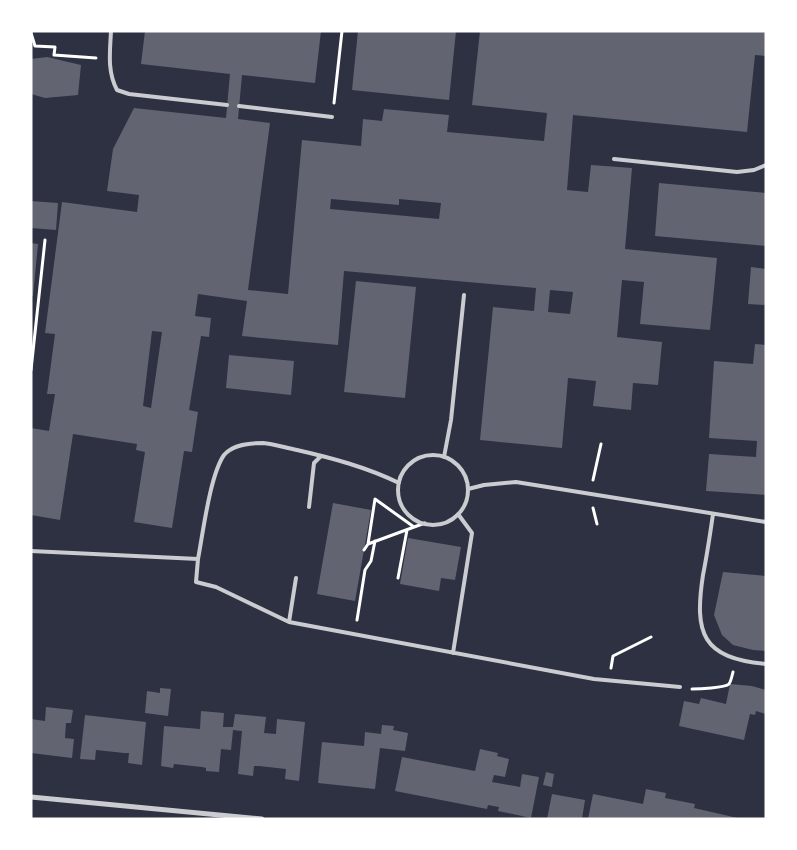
<svg xmlns="http://www.w3.org/2000/svg" width="797" height="850" viewBox="0 0 797 850" font-family="Helvetica,sans-serif">
	<rect width="100%" height="100%" fill="#2d3142"/>
	<path fill="#626471" fill-rule="evenodd" d="M145 31H321L315 83 242 75 238 119 270 123 248 290 288 294 302 140 361 146 363 119 382 121 384 109 449 115 447 132 544 141 547 113 472 105 480 31H766V56L755 55 747 132 573 115 567 190 588 192 591 165 632 168 625 249 717 258 710 330 640 324 644 282 622 280 617 337 662 342 658 385 633 383 631 410 593 406 596 381 568 378 562 448 480 440 493 307 534 311 536 288 344 271 338 345 242 336 247 301 198 294 195 316 211 318 209 337 201 336 189 410 198 412 192 452 184 451 172 528 134 522 145 452 136 450 137 444 73 434 60 520 31 515V428L49 431 55 394H47L55 334 45 333 62 202 137 212 139 195 107 191 113 149 134 108 226 118 230 74 141 64ZM331 199 399 205V199L441 203 439 219 330 209ZM550 290 573 292 570 314 548 312ZM152 331 162 332 151 408 143 406Z
		M358 31H456L449 100 352 90Z
		M47 57 81 65 78 95 45 98 31 94V59Z
		M659 183 766 193V246L655 236Z
		M31 201 58 203 56 230 31 228Z
		M31 243 38 244 33 296H31Z
		M751 267 766 269V305L748 304Z
		M356 281 416 287 405 398 344 392Z
		M755 344 766 345V495L706 491 709 454 756 457 757 441 709 438 714 361 753 364Z
		M229 355 294 361 291 395 226 388Z
		M333 503 371 510 355 601 317 594Z
		M408 538 461 547 455 580 441 578 439 591 400 584Z
		M723 572 766 576V651L753 650 733 645 722 635 714 615Z
		M730 684 752 686 766 690V714L756 711 755 715 750 714 744 740 679 726 684 701 699 704 701 698 726 704Z
		M160 688 171 689 168 716 145 713 147 691 160 693Z
		M46 707 73 710 71 723H66L65 738 74 739 72 758 31 753V719L45 721Z
		M201 711 224 713 223 727H233L235 714 266 717 264 733 276 734 277 719 305 722 299 781 285 779 286 769 259 766H254L253 776 238 774 242 731 233 730 231 750 221 749 219 772 206 771V768L202 767 174 764 173 768 161 766 164 726 200 729Z
		M85 715 146 722 142 765 128 763 129 753H124L96 750 95 760 80 759Z
		M382 725 394 726 393 730 408 733 405 751 380 748 375 789 318 783 322 742 364 746 365 732 381 734Z
		M480 749 498 753 497 756 509 759 505 777 494 775 492 782 520 787 522 774 539 777 531 818 498 811 499 807 488 805 487 809 395 791 402 757 475 771Z
		M546 772 554 774 552 787 543 785Z
		M646 789 666 793 665 798 695 804 694 808 742 819H588L593 794 643 804Z
		M552 794 585 800 582 819H547Z"/>
	<g fill="none" stroke-linecap="round" stroke-linejoin="round">
		<path stroke="#fff" stroke-width="3" d="M31 33 35 46 55 47 54 55 96 58
			M334 103 342 31
			M31 370 45 240
			M593 480 601 444
			M593 508 597 524
			M414 527 375 499 368 544 425 523
			M364 550 368 544
			M398 578 407 530
			M357 620 365 570 371 561 375 541
			M611 668 613 656 651 637
			M692 689C698 689 725 688 729 684 731 681 732 676 733 672"/>
		<path stroke="#caccd0" stroke-width="4" d="M111 31C110 52 107 71 117 90L129 94 227 105
			M239 106 332 117
			M614 159 737 172 754 170 766 165
			M398 490a35 35 0 1 1 70 0a35 35 0 1 1-70 0Z
			M444 457 451 420 464 295
			M468 489 484 485 516 482 766 522
			M309 507 314 463 321 456
			M713 514C710 535 707 555 703 575 694 634 702 658 766 664
			M31 551 198 559C203 533 210 475 224 455 233 444 250 443 263 443 274 444 286 448 297 450 332 458 366 467 399 483
			M198 559 196 582 216 587 289 622
			M296 578 289 622 594 679 680 687
			M453 653 472 533 458 514"/>
		<path stroke="#caccd0" stroke-width="5" d="M31 797 262 819"/>
	</g>
	<rect width="797" height="850" fill="none" stroke="#ffffff" stroke-width="65"/>
</svg>
